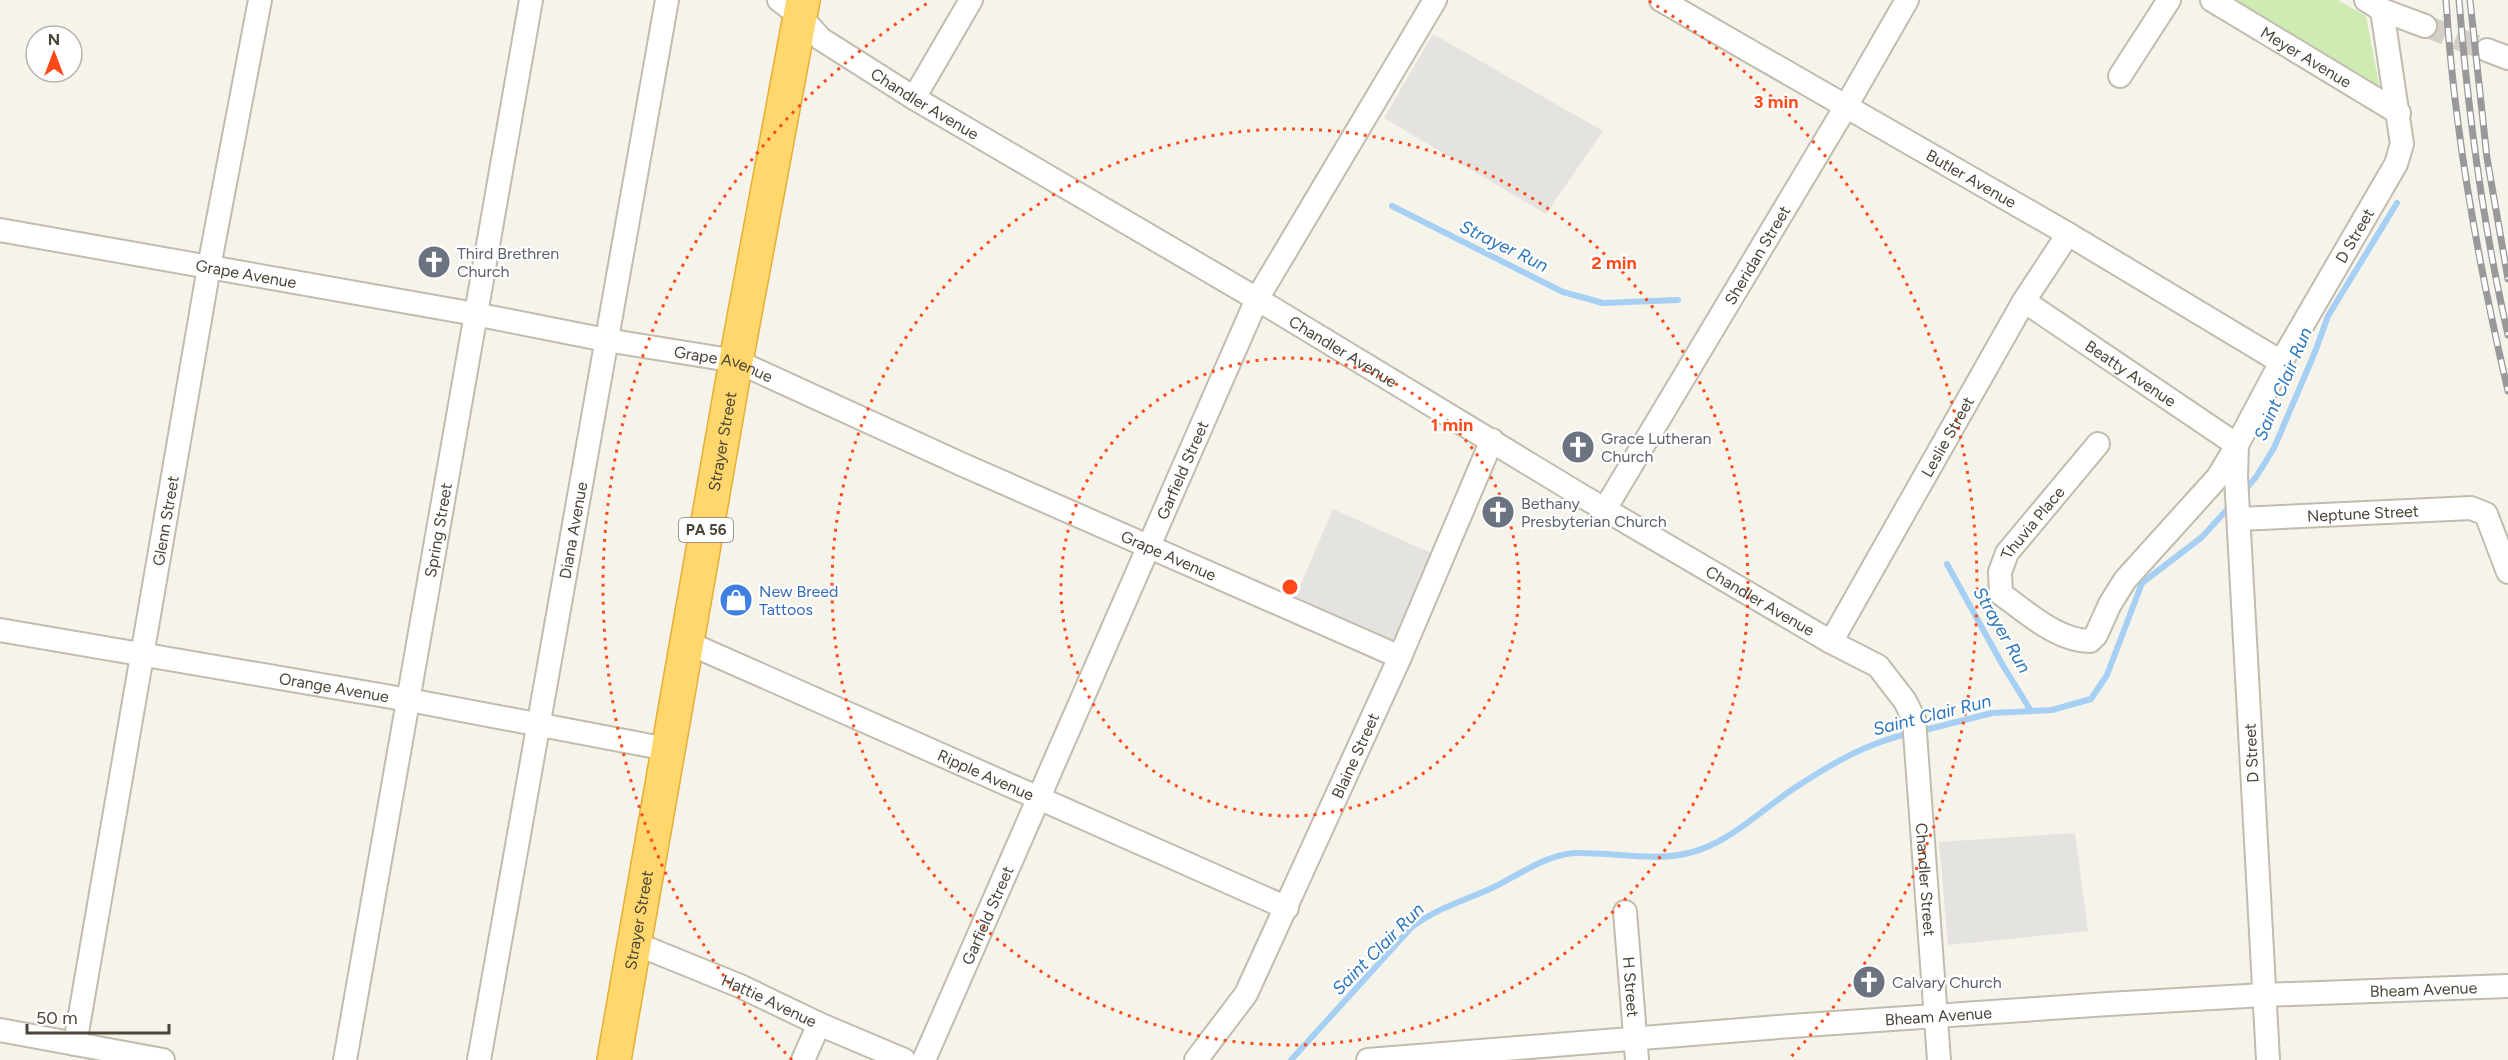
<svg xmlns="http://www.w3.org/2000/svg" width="2508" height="1060" viewBox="0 0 2508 1060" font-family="Figtree,sans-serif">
	<rect width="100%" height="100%" fill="#f6f3eb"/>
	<path fill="#ceebb3" d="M2234 0H2338L2366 16 2380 89Z"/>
	<path fill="#e5e3df" d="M1433 34 1603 131 1546 214 1384 118Z
		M1333 509 1431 553 1392 644 1294 600Z
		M2075 833 2088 931 1948 945 1939 842Z"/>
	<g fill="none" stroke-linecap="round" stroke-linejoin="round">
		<path stroke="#a6cff4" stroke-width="6" d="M1392 206 1563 292 1603 303 1678 300
			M2243 492 2256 477 2274 448 2315 352 2328 316 2397 203
			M1947 564 2002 664 2031 711
			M1921 731 1992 713 2052 710 2091 699 2107 675 2142 583 2202 537 2232 504
			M1291 1060 1411 928C1436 908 1464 901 1492 888 1519 875 1545 855 1575 853 1612 852 1652 862 1689 853 1729 843 1759 812 1793 789 1831 764 1866 743 1911 733"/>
		<path stroke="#d4d0c7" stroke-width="22" stroke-dasharray="22 11" stroke-linecap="butt" d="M2425 26 2487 50"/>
		<defs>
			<g id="minor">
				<path id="s1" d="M779 0 800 16 821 39 914 98 1257 299 1582 496 1831 642 1878 666 1905 701 1914 719 1939 1060"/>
				<path id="s2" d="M1661 0 2068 234 2281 362"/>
				<path id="s3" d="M2212 0 2399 113"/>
				<path d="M2366 0 2382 10 2425 26"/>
				<path d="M2487 50 2508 58"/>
				<path d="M2120 76 2169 0"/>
				<path d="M914 98 971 0"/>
				<path id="s4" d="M0 230 475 314 606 340 736 361 961 464 1400 657"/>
				<path id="s5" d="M2024 301 2237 445 2218 477 2125 580 2110 604 2096 635 2090 641C2057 641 2027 612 2001 594L2000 572 2007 553 2098 444"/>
				<path id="s6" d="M1605 509 1845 108 1907 0"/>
				<path id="s7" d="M2239 519 2471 508 2486 514 2508 572"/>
				<path id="s8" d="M0 630 409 700 667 749"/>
				<path id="s9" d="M686 642 1287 908"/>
				<path id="s10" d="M1831 642 2024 301 2068 234"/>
				<path id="s11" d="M1625 912 1637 1060"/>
				<path id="s12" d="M634 943 740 986 819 1024 904 1060"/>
				<path d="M0 1030 163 1060"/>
				<path id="s13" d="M75 1044 209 267 260 0"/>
				<path id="s14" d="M345 1060 531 0"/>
				<path id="s15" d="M479 1060 667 0"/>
				<path d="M803 1060 819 1024"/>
				<path id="s16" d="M924 1060 1257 299 1435 0"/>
				<path id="s17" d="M1196 1060 1246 994 1400 657 1492 440"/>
				<path id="s18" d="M1368 1060 1791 1026 2108 1004 2264 995 2508 986"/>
				<path id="s19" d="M2268 1060 2236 476 2237 445 2281 362 2396 164 2402 144 2382 10"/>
			</g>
			<g id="highway">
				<path id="s20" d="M614 1060 736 361 803 0"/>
			</g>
		</defs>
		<use href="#minor" stroke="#c2bcad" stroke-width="26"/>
		<use href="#highway" stroke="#e4af36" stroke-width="36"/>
		<use href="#minor" stroke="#fff" stroke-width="22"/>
		<use href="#highway" stroke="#ffd76d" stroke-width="33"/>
		<defs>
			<path id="rail" d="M2446 0C2454 131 2478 263 2508 391
				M2459 0C2468 112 2483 226 2508 335
				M2470 0 2487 158 2508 279"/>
		</defs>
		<use href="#rail" stroke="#999" stroke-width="7"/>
		<use href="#rail" stroke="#fff" stroke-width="4.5" stroke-dasharray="14" stroke-linecap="butt"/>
	</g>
	<g fill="none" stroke="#ff4919" stroke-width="3" stroke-dasharray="3 6">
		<circle cx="1290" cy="587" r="229"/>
		<circle cx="1290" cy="587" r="458"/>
		<path d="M792 1060A687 687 0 0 1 931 1M1649 1A687 687 0 0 1 1788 1060"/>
	</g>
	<defs>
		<symbol id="church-disc" viewBox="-11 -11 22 22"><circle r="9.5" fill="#6b7280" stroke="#fff"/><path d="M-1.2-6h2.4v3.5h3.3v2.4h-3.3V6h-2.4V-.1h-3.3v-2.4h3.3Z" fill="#fff"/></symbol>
		<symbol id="shop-disc" viewBox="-11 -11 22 22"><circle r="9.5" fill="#3f7fe0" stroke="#fff"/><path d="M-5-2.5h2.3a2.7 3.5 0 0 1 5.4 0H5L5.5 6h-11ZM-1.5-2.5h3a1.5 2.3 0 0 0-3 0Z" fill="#fff"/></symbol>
	</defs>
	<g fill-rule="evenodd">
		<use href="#church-disc" x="415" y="243" width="38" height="38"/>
		<use href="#church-disc" x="1559" y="428" width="38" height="38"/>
		<use href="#church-disc" x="1479" y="493" width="38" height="38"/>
		<use href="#shop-disc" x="717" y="581" width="38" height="38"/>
		<use href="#church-disc" x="1850" y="963" width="38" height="38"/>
	</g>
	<g text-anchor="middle" stroke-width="4.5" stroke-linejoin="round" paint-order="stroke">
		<rect fill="#fff" stroke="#817d74" stroke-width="1.5" x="679" y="518" width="54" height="24" rx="4.5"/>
		<g font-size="15" font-weight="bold" fill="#4b4538">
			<text x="706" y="535">PA 56</text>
		</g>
		<g font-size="16" fill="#4b4538" stroke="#fff">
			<text dy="6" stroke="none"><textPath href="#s3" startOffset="110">Meyer Avenue</textPath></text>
			<text dy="6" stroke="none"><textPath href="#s1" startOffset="180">Chandler Avenue</textPath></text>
			<text dy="6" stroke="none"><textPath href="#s2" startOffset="358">Butler Avenue</textPath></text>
			<text dy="6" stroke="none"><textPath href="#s19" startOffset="856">D Street</textPath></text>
			<text dy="6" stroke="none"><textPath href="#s6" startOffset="296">Sheridan Street</textPath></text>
			<text dy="6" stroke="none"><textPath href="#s4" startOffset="250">Grape Avenue</textPath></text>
			<text dy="6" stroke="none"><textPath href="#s1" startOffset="666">Chandler Avenue</textPath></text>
			<text dy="6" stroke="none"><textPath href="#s4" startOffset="736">Grape Avenue</textPath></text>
			<text dy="6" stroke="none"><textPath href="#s5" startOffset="129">Beatty Avenue</textPath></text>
			<text dy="6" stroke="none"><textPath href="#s10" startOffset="236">Leslie Street</textPath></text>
			<text dy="6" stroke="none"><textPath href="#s20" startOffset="628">Strayer Street</textPath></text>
			<text dy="6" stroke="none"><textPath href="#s16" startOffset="644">Garfield Street</textPath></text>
			<text dy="6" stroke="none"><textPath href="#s7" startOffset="124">Neptune Street</textPath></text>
			<text dy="6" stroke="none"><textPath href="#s13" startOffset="531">Glenn Street</textPath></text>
			<text dy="6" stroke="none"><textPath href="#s5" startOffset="688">Thuvia Place</textPath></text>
			<text dy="6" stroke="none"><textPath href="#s14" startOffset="538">Spring Street</textPath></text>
			<text dy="6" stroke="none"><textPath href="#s15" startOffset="538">Diana Avenue</textPath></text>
			<text dy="6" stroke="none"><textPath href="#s4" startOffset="1222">Grape Avenue</textPath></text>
			<text dy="6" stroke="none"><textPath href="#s1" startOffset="1152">Chandler Avenue</textPath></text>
			<text dy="6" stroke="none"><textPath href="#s8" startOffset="339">Orange Avenue</textPath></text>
			<text transform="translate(2251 753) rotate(-93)" y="6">D Street</text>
			<text dy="6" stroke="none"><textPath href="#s17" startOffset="345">Blaine Street</textPath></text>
			<text dy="6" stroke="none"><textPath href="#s9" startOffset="328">Ripple Avenue</textPath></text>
			<text dy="6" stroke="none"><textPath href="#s1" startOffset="1512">Chandler Street</textPath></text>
			<text dy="6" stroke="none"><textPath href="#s16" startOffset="158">Garfield Street</textPath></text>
			<text dy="6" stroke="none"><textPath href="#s20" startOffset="142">Strayer Street</textPath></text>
			<text dy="6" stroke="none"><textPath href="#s11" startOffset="75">H Street</textPath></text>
			<text dy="6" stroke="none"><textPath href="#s18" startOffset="1058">Bheam Avenue</textPath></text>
			<text dy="6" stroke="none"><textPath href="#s12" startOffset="147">Hattie Avenue</textPath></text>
			<text dy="6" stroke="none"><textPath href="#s18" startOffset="572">Bheam Avenue</textPath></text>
		</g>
		<g font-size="16" fill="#5b616d" stroke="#fff" text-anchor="start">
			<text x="457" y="259">Third Brethren<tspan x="457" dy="18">Church</tspan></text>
			<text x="1601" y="444">Grace Lutheran<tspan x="1601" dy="18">Church</tspan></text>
			<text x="1521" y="509">Bethany<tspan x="1521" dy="18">Presbyterian Church</tspan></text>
			<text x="1892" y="988">Calvary Church</text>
		</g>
		<g font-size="16" fill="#366cbe" stroke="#fff" text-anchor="start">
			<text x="759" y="597">New Breed<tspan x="759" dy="18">Tattoos</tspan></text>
		</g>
		<g font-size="18" font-style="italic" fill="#2b76bd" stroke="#fff">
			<text transform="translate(1504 246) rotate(26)" y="6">Strayer Run</text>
			<text transform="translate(2283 384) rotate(-67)" y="6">Saint Clair Run</text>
			<text transform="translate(2002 630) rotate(60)" y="6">Strayer Run</text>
			<text transform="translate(1932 715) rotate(-14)" y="6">Saint Clair Run</text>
			<text transform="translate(1378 949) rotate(-45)" y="6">Saint Clair Run</text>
		</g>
	</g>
	<circle cx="1290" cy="587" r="9" fill="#ff4919" stroke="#fff" stroke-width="3"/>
	<g font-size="18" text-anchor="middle" font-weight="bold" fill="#ff4919" stroke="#fff" stroke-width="4.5" stroke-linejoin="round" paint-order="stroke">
		<text x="1776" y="108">3 min</text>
		<text x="1614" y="269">2 min</text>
		<text x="1452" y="431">1 min</text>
	</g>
	<g transform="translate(54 54)"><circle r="28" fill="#ffffff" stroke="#b7b5af" stroke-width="1.5"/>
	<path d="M0-4.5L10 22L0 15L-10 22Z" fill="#ff4919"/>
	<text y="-9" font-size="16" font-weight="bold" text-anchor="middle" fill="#4b4538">N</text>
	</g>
	<path d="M27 1024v9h142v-9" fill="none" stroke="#4b4538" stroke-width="3"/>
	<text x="36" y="1024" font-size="18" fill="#4b4538" stroke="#ffffff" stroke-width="4.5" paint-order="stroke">50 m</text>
</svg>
